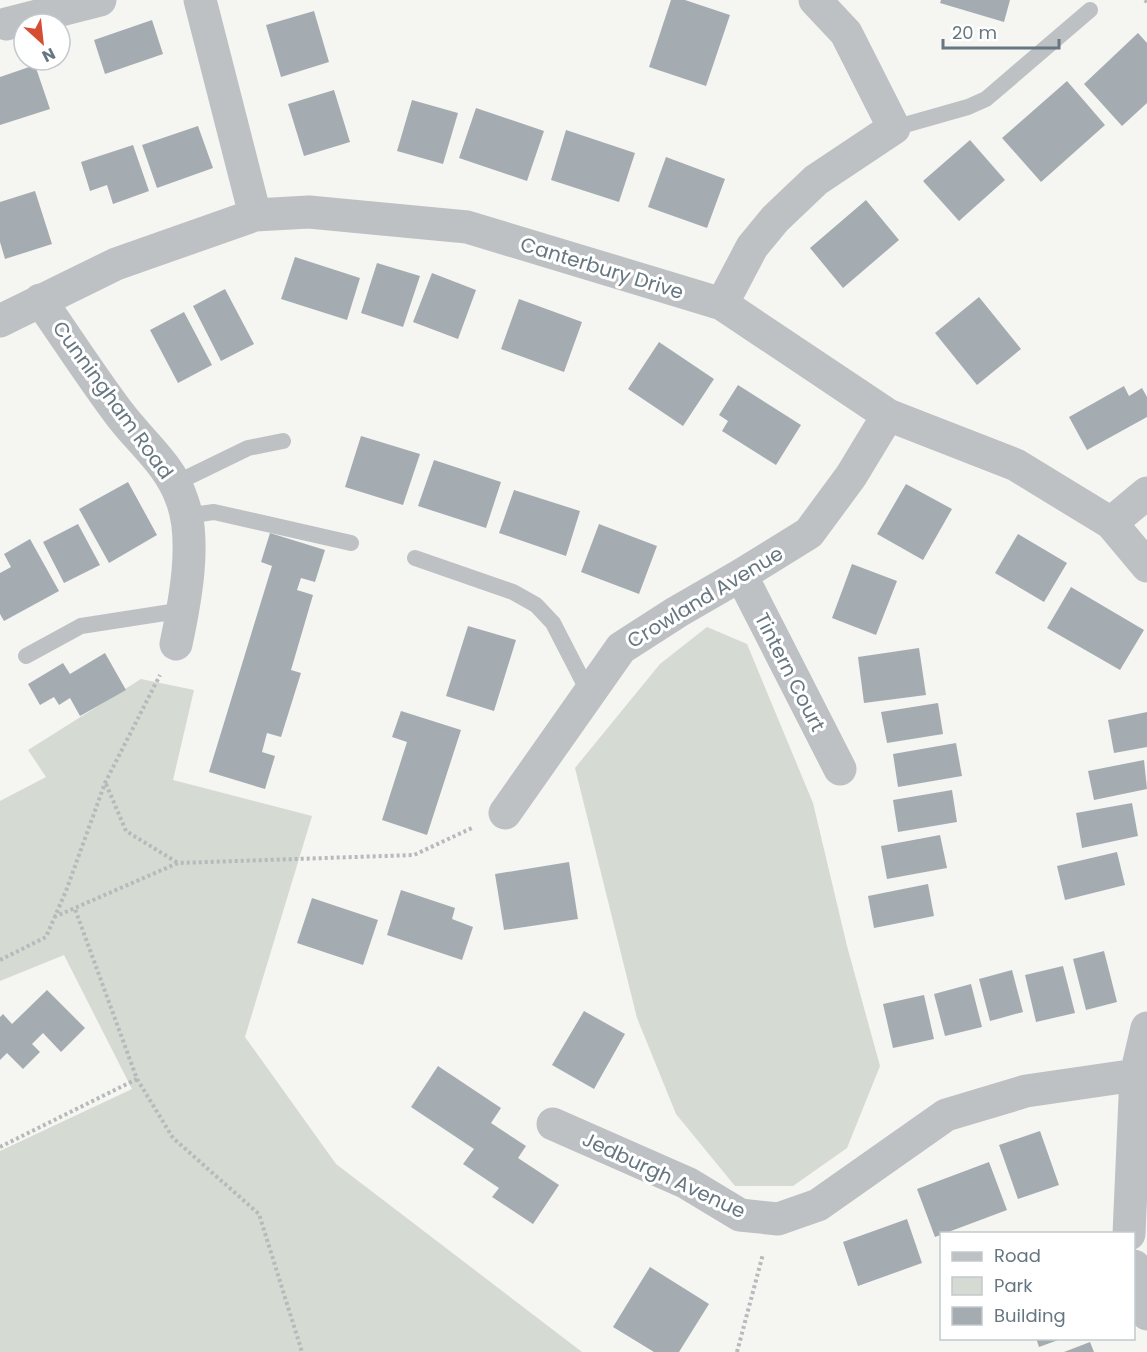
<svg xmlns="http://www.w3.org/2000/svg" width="1147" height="1352" viewBox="0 0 1147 1352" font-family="Poppins,sans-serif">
	<rect width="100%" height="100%" fill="#f5f5f2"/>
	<path fill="#d5dad2" d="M707 627 747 644 813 803 847 946 880 1066 847 1148 793 1186H735L676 1114 637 1018 575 768 660 664Z
		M141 679 194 690 173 780 312 816 245 1037 336 1164 582 1352H0V1151L132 1089 64 955 0 981V801L46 777 28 750Z"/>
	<path fill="#a5acb1" d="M671 0H685L730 15 706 86 649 67Z
		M941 0H1010L1004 22 940 3Z
		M314 11 329 62 281 77 266 25Z
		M152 20 163 54 105 74 94 40Z
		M1138 33 1147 43V103L1122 126 1084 84Z
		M35 65 50 109 0 125V77Z
		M1067 81 1105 125 1041 182 1002 138Z
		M334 90 350 142 304 156 288 104Z
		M412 100 458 113 443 164 397 151Z
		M476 108 544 131 527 181 459 158Z
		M198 126 213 168 157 188 142 145Z
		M566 130 635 153 619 202 551 180Z
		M970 140 1005 180 959 221 923 181Z
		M133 145 149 191 113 204 107 185 90 191 81 162Z
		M666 157 725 179 707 228 648 207Z
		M35 191 52 244 5 259 0 242V202Z
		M866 200 899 240 843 288 810 248Z
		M295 257 360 278 347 320 281 299Z
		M377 263 420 276 403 327 361 313Z
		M432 273 476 290 458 339 413 322Z
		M225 289 254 344 221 361 193 306Z
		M979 297 1021 349 977 385 935 333Z
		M519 299 582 322 564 372 501 349Z
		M184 312 212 365 178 383 150 330Z
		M659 342 714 379 683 426 628 389Z
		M738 385 801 425 776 465 722 431 728 421 719 415Z
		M1124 386 1129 396 1142 388 1147 397V417L1087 450 1069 417Z
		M361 436 420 454 403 505 345 487Z
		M434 460 501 482 486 528 418 506Z
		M128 482 157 535 109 563 79 509Z
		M906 484 952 509 923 560 877 534Z
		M514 490 580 511 566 556 499 533Z
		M78 524 100 565 64 583 43 542Z
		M599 524 657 546 639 594 581 572Z
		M270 533 325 550 315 582 301 578 297 590 313 595 291 670 301 673 281 737 267 733 262 752 275 756 265 789 209 772 272 566 261 562Z
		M1018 534 1067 563 1044 602 995 573Z
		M30 539 59 591 4 621 0 614V573L11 567 4 554Z
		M852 564 897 581 876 635 832 618Z
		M1071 587 1144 630 1120 670 1047 628Z
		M468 626 516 640 494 711 446 696Z
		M919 648 926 695 864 703 858 657Z
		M105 653 126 690 80 716 70 698 59 705 54 697 40 705 28 684 63 663 70 674Z
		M938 703 943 734 887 743 881 712Z
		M401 711 461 730 427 835 382 820 407 742 392 737Z
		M1147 712V747L1114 753 1108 720Z
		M956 743 962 776 898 787 893 754Z
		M1144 760 1147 789 1094 800 1088 771Z
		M952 790 957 822 898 832 893 800Z
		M1132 803 1138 836 1082 848 1076 813Z
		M940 835 947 868 887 879 881 846Z
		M1117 852 1125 885 1065 900 1057 866Z
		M569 862 578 919 504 930 495 874Z
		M928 884 934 916 874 928 868 896Z
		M401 890 455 908 452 919 473 927 462 960 387 935Z
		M312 898 378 920 363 965 297 943Z
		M1104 951 1117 1002 1086 1010 1073 959Z
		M1063 966 1075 1013 1036 1022 1025 975Z
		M1012 970 1023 1012 990 1021 979 979Z
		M971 984 982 1027 945 1036 934 994Z
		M47 990 85 1028 61 1052 43 1033 32 1044 40 1052 23 1069 7 1053 0 1060V1017L3 1014 12 1024Z
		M924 995 934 1039 893 1048 883 1004Z
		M584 1011 625 1034 594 1089 552 1065Z
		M438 1066 501 1108 491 1123 526 1146 518 1158 559 1185 533 1224 492 1197 499 1188 463 1164 474 1149 411 1107Z
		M1040 1131 1059 1185 1018 1199 999 1145Z
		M989 1162 1007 1210 935 1237 917 1189Z
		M907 1219 922 1263 858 1286 843 1242Z
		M650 1267 709 1304 679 1352H654L613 1327Z
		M1036 1338H1061V1339L1039 1347Z
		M1090 1342 1094 1352H1064Z"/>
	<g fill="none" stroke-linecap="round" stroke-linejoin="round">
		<path stroke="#b7babc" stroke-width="4" stroke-dasharray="3 3" stroke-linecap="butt" d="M1145 0 1147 2
			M106 784 126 831 178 863
			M54 917 178 863 414 855 474 827
			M0 960 46 937 66 891 105 783 160 675
			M137 1079 173 1138 259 1214 302 1352
			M0 1147 137 1079 75 909
			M737 1352 763 1254"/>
		<path stroke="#bdc1c4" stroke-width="16" d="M894 128 968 107 986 99 1090 10
			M174 484 248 448 283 441
			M185 516 214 512 351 543
			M415 558 513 592 536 605 553 623 589 693
			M26 656 81 626 184 610"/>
		<path stroke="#bdc1c4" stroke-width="33" d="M200 0 255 215
			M6 24 100 0
			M40 300C66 337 91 376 118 412 140 442 170 464 182 500 197 540 185 602 176 644
			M722 304 752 247 775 219 816 180 894 128 846 33 815 0
			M0 321 116 264 255 215 309 212 467 227 722 304 888 415 1016 465 1111 523 1147 566
			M1111 523 1147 493
			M741 575 840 769
			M505 813 621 648 677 612 741 575 809 533 851 476 888 415
			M553 1124 687 1183 740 1215 778 1219 818 1205 946 1115 1026 1091 1136 1075
			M1129 1234 1136 1075 1147 1028
			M1134 1266 1147 1314"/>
	</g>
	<g text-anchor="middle" stroke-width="6" stroke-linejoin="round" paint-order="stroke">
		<g font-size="20" fill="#677781" stroke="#fff">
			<text transform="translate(602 268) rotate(17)" y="7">Canterbury Drive</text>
			<text transform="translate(113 400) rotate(54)" y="7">Cunningham Road</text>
			<text transform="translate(705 597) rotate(-31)" y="7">Crowland Avenue</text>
			<text transform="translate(790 672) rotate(63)" y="7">Tintern Court</text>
			<text transform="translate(664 1175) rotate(25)" y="7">Jedburgh Avenue</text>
		</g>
	</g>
	<rect x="940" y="1232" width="195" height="108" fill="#ffffff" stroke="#c2c9cd" stroke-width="1.5"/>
	<rect x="952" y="1252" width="30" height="9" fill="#bdc1c4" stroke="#c2c9cd" stroke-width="1.5"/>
	<text x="994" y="1262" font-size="18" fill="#677781">Road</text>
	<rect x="952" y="1277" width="30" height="18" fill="#d5dad2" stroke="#c2c9cd" stroke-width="1.5"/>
	<text x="994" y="1292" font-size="18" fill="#677781">Park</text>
	<rect x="952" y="1307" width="30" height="18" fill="#a5acb1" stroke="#c2c9cd" stroke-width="1.5"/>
	<text x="994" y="1322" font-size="18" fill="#677781">Building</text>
	<g transform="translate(42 42) rotate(153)"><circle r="28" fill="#ffffff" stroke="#c2c9cd" stroke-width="1.5"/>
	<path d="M0-4.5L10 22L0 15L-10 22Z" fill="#d54e33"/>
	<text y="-9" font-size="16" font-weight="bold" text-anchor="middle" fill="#677781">N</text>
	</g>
	<path d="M943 39v9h116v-9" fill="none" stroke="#677781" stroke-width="3"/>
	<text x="952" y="39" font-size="18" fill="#677781" stroke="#ffffff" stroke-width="4.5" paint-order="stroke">20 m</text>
</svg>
